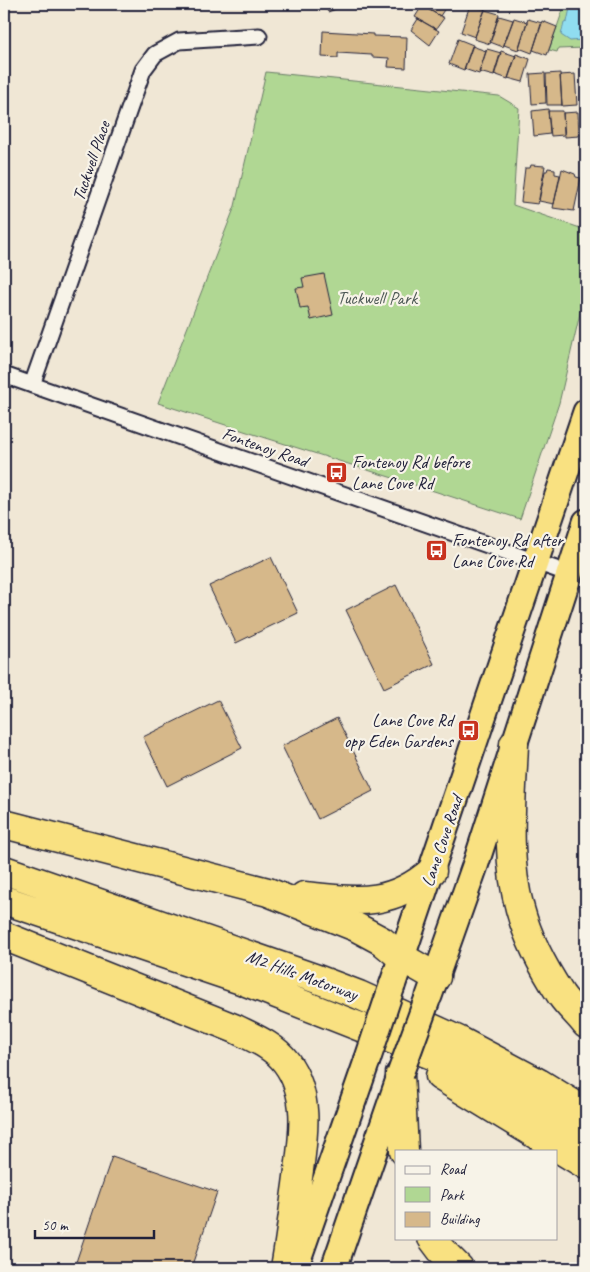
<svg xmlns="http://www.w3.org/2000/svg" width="590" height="1272" viewBox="0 0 590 1272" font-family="Caveat,sans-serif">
	<rect width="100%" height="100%" fill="#f0e7d5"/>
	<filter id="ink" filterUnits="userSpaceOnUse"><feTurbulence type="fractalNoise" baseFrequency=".02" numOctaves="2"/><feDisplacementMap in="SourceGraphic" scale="10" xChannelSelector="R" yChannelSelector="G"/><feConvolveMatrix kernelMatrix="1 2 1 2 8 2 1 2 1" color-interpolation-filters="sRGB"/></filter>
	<g filter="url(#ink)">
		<path fill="#b0d793" stroke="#697c67" d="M565 4H582L586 33V52H584V48L558 49 557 52 549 50Z
			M266 72 499 96 519 108 513 205 586 230V288L559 403 520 519C400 479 278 443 158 403L235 206Z"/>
		<path fill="#90ddf0" stroke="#6492a8" d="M570 8H582V40L570 41 561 35 564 23 567 22Z"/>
		<path fill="#d6b88a" stroke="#22223b" d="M324 4H333L336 9 328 12Z
			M419 4H445L447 5 440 16Z
			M470 5 485 9 475 37 461 32Z
			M422 6 444 18 436 29 415 17Z
			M485 10 499 14 490 44 474 39Z
			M499 16 513 20 503 47 490 42Z
			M514 18 527 22 518 50 504 45Z
			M418 19 439 31 430 45 411 30Z
			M528 19 542 23 532 53 519 48Z
			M542 21 557 27 547 55 533 50Z
			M323 31 373 34V36L407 37 406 68 388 67 389 58 372 57V55L338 53V58L322 57Z
			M458 39 473 45 464 70 449 64Z
			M472 46 486 51 479 74 464 69Z
			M487 49 501 53 494 76 479 72Z
			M501 51 516 56 508 79 494 74Z
			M516 54 530 59 523 82 508 78Z
			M545 73 546 103 532 104 530 74Z
			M560 73 562 105H547L546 74Z
			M575 74 577 105 562 106 560 75Z
			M548 109 550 134 534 136 532 111Z
			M548 111H563L564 135 551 136Z
			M578 112 579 136 565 137 563 113Z
			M531 165 545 166 538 204 521 202 525 168H530Z
			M548 168 555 169V174L560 175 554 204 539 201 545 171H547Z
			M562 169 575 174 576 177 581 178 574 211 553 208Z
			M324 274 333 315 311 320 308 307 300 308 296 288 304 287 302 278Z
			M271 557 298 613 236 643 209 586Z
			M396 585 434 664 384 688 346 610Z
			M218 700 242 748 167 786 143 737Z
			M337 718 373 791 318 819 282 746Z
			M112 1156 217 1192 191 1268H74Z"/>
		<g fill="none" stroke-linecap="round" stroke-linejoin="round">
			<defs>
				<path id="minor" d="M4 375 570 574
					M32 385 143 70 155 54 179 41 259 36"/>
				<path id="trunk" d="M392 986 586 412
					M429 996 476 863 586 522
					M295 1268 367 1061
					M334 1268 399 1079"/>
				<path id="motorway" d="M514 744C512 798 505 856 520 909 528 939 544 969 561 995 568 1005 578 1014 586 1024
					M4 824 268 892 356 927 382 941 401 957 436 977
					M4 870 317 979 359 995 458 1040 539 1083 586 1112
					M304 896C356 901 389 908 432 871
					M4 900 241 980 452 1063 540 1108 586 1138
					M4 936 236 1029C254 1038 274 1046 286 1062 313 1098 302 1144 297 1185 293 1213 290 1240 285 1268
					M400 1074 404 1151
					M440 1076 586 1165
					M432 1238 441 1250 459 1268"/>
			</defs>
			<use href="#minor" stroke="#22223b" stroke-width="19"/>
			<use href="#trunk" stroke="#22223b" stroke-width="29"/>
			<use href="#motorway" stroke="#22223b" stroke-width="31"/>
			<use href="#minor" stroke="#f7f3e8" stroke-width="15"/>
			<use href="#trunk" stroke="#f9e181" stroke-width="25"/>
			<use href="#motorway" stroke="#f9e181" stroke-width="28"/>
			<defs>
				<path id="trunk-bridge" d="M367 1061 392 986
					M400 1074 427 1000"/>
			</defs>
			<use href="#trunk-bridge" stroke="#22223b" stroke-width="29" stroke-linecap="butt"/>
			<use href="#trunk-bridge" stroke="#f9e181" stroke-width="25"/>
		</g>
	</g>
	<defs>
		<symbol id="bus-square" viewBox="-11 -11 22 22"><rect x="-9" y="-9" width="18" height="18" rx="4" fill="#c8321e" stroke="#f7f3e8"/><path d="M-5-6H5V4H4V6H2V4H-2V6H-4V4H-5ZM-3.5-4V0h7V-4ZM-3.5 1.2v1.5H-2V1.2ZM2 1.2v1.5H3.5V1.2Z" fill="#fff"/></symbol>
	</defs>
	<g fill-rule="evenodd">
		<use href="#bus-square" x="324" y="460" width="25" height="25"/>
		<use href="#bus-square" x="424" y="538" width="25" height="25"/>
		<use href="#bus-square" x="456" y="718" width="25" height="25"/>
	</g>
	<g text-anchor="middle" stroke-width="4.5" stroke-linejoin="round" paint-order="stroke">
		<g font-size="18" fill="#22223b" stroke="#f7f3e8">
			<text transform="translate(91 161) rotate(-71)" y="6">Tuckwell Place</text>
			<text transform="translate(265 447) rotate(19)" y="6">Fontenoy Road</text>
			<text transform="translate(442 841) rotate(-71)" y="6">Lane Cove Road</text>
			<text transform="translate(302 975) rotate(20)" y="6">M2 Hills Motorway</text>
		</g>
		<g font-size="18" fill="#4d5855" stroke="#f7f3e8">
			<text x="377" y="304">Tuckwell Park</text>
		</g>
		<g font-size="18" fill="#22223b" stroke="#f7f3e8" text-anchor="start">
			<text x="352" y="468">Fontenoy Rd before<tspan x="352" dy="21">Lane Cove Rd</tspan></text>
			<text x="452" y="546">Fontenoy Rd after<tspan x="452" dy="21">Lane Cove Rd</tspan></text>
			<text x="453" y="726" text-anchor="end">Lane Cove Rd<tspan x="453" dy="21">opp Eden Gardens</tspan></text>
		</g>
	</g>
	<rect width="590" height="1272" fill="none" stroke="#f7f3e8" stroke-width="20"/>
	<rect x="10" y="10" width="570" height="1252" fill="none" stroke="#22223b" stroke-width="2" filter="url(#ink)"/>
	<rect x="395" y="1150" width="162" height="90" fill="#f7f3e8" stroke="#a29fa3"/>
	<rect x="405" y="1166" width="25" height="8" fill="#f7f3e8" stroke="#a29fa3"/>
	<text x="440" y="1174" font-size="15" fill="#22223b">Road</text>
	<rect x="405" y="1187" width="25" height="15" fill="#b0d793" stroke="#a29fa3"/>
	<text x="440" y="1200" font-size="15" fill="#22223b">Park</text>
	<rect x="405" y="1212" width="25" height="15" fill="#d6b88a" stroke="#a29fa3"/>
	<text x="440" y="1224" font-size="15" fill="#22223b">Building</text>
	<path d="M35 1230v8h119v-8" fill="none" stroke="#22223b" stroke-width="2.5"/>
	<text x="42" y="1230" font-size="15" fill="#22223b" stroke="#f7f3e8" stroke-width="4" paint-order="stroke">50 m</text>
</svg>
